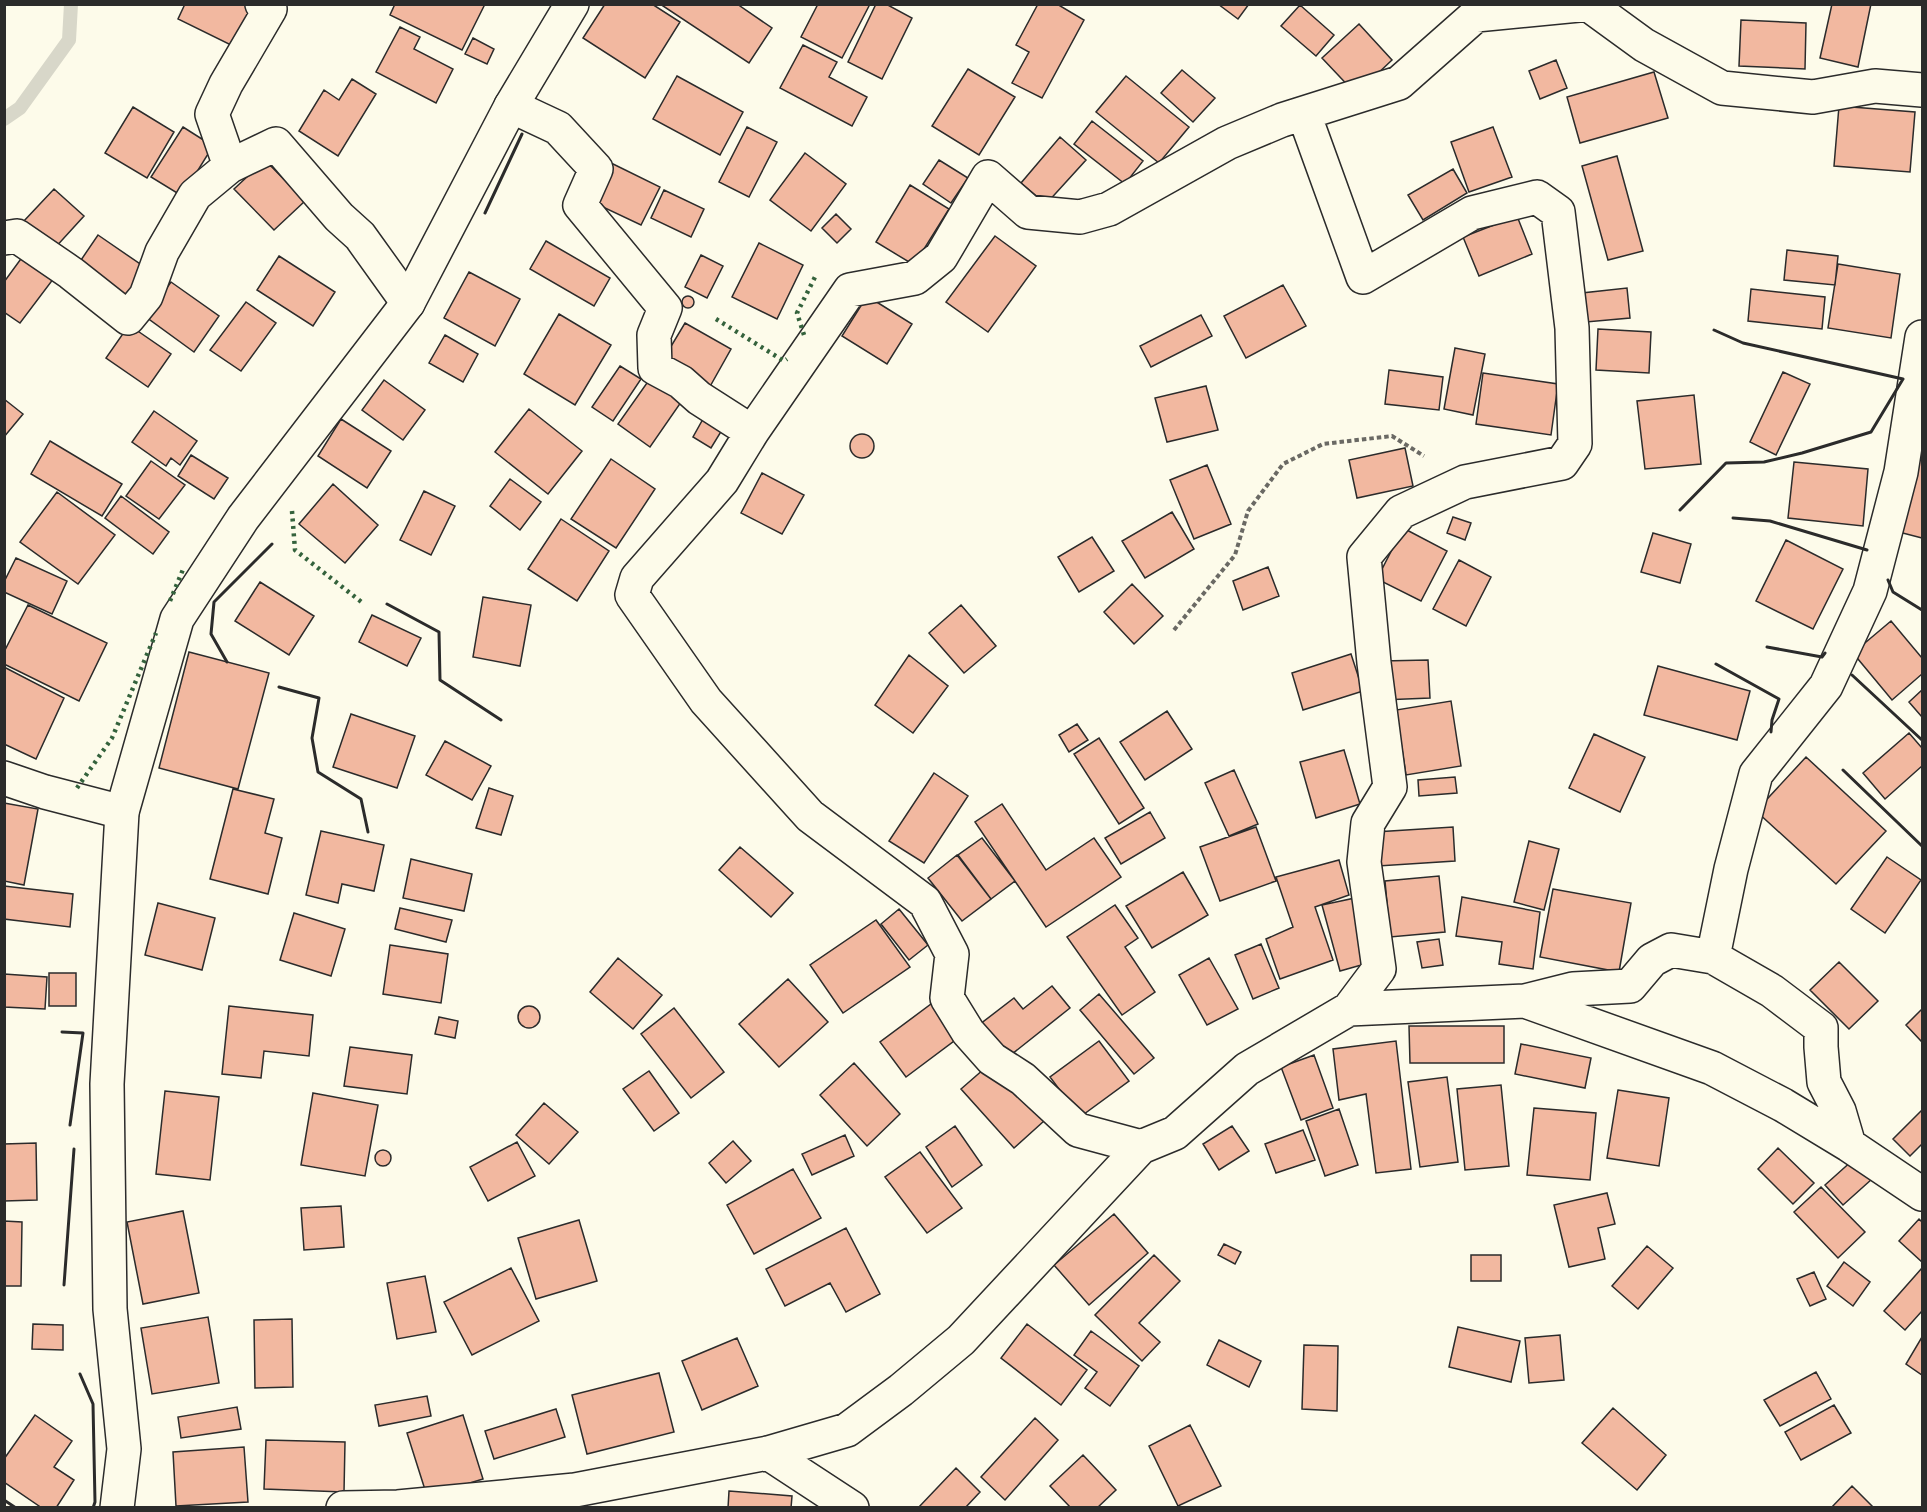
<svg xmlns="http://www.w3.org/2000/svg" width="1927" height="1512" viewBox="0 0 1927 1512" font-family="'Alegreya Sans',sans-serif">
	<rect width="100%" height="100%" fill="#fdfbea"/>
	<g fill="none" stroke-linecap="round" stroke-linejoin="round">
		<path stroke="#d8d7c9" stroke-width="14" d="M4 119 20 108 69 40 71 4"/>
	</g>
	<path fill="#f2b8a0" stroke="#2b2b2b" stroke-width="1.5" d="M185 4H244L253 9 235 47 178 19Z
		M395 4H485L462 50 390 15Z
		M605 4H652L680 22 645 78 583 38Z
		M660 4H737L772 28 749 63Z
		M818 4H870L842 58 801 37Z
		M876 4H886L912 18 882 79 848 62Z
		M1038 4H1057L1084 20 1042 98 1012 83 1029 52 1016 45Z
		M1218 4H1249L1238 19Z
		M1832 4H1871L1858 67 1820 58Z
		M1300 5 1334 35 1316 56 1281 26Z
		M1741 20 1806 23 1805 69 1739 66Z
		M1359 24 1392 60 1356 94 1322 58Z
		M400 27 420 37 414 49 453 69 436 103 376 72Z
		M473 38 494 49 487 64 465 54Z
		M803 45 837 62 829 77 867 97 852 126 780 88Z
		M1556 60 1567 88 1540 99 1529 71Z
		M968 69 1015 97 979 155 932 126Z
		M1182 70 1215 98 1193 122 1161 93Z
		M1654 72 1668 118 1580 143 1567 97Z
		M677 76 743 112 720 155 653 119Z
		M1126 76 1189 127 1159 163 1096 112Z
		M352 79 376 94 338 156 299 131 324 90 339 100Z
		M1839 106 1915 112 1910 172 1834 166Z
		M133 107 174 132 147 178 105 153Z
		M1092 121 1143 161 1125 184 1074 144Z
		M183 127 213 146 182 196 151 177Z
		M747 127 777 142 749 197 719 182Z
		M1493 127 1512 177 1469 192 1451 142Z
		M1060 137 1086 160 1046 204 1021 183Z
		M805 153 846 184 811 231 770 200Z
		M1617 156 1643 251 1608 260 1582 166Z
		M265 160 305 201 274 230 234 189Z
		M939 160 968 178 951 203 923 184Z
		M607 161 660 187 641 225 588 200Z
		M1453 169 1467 193 1423 220 1408 195Z
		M910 185 949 209 914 265 876 242Z
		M54 189 84 216 53 250 23 222Z
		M664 190 704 209 691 237 651 218Z
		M836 214 851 229 837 243 822 228Z
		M1517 216 1532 254 1479 276 1463 237Z
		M98 235 146 268 127 296 79 263Z
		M995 236 1036 266 988 332 946 302Z
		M546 241 610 278 594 306 530 269Z
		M759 243 803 265 777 319 732 297Z
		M1787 250 1838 256 1835 285 1784 280Z
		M701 255 723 266 707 298 685 287Z
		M23 256 54 278 20 323 4 312V282Z
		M279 256 335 292 313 326 257 290Z
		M1838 264 1900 274 1891 338 1828 328Z
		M469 272 520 299 495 346 444 318Z
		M171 282 219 316 194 352 146 317Z
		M1283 285 1306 326 1246 358 1224 316Z
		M1627 288 1630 318 1586 322 1582 293Z
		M1751 289 1825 297 1822 329 1748 321Z
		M682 302a6 6 0 1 1 12 0a6 6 0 1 1-12 0Z
		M867 296 912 324 887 364 842 336Z
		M246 302 276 323 241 371 210 350Z
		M559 314 611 345 575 405 524 374Z
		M1201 315 1212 336 1151 367 1140 346Z
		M685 323 731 349 708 390 661 363Z
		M129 325 171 354 148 387 106 358Z
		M1598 329 1651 332 1649 373 1596 370Z
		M445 335 478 354 463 382 429 363Z
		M1455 348 1485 354 1473 415 1444 409Z
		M620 366 641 379 613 421 592 407Z
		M1389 370 1443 377 1439 410 1385 404Z
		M1783 372 1810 384 1776 455 1750 442Z
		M654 373 686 395 650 447 618 424Z
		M1483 373 1558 384 1551 435 1476 424Z
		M384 380 425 410 403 440 362 410Z
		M1206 386 1218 430 1167 442 1155 398Z
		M1694 395 1701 464 1645 469 1637 401Z
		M4 399 23 414 4 437Z
		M529 409 582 451 548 494 495 452Z
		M154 411 197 441 180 465 171 458 166 466 132 442Z
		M341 419 391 451 367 488 318 456Z
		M703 419 722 430 711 448 693 437Z
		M850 446a12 12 0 1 1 24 0a12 12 0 1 1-24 0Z
		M50 441 122 484 102 516 31 474Z
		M1405 448 1413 486 1357 498 1349 460Z
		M1912 448 1922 451V538L1891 530Z
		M191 455 228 478 214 499 178 476Z
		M611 459 655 489 616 548 571 519Z
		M151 461 185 485 159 519 126 496Z
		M1794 462 1868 469 1863 526 1788 518Z
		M1207 465 1231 524 1194 539 1170 480Z
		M762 473 804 495 782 534 741 513Z
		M510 479 541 502 520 530 490 506Z
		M333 484 378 525 345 563 299 524Z
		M424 491 455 506 431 555 400 540Z
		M57 492 115 535 78 584 20 542Z
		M121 496 169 532 153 554 105 518Z
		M1172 512 1194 549 1145 578 1122 541Z
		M1453 517 1471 523 1465 540 1447 533Z
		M561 519 609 551 577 601 528 569Z
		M1403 528 1447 551 1421 601 1377 579Z
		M1653 533 1691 544 1680 583 1641 572Z
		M1092 537 1114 571 1079 592 1058 557Z
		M1786 540 1843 569 1813 629 1756 601Z
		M16 558 67 581 52 614 4 592V582Z
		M1459 560 1491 577 1466 626 1433 609Z
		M1268 567 1279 596 1243 610 1233 581Z
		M260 582 314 616 289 655 235 621Z
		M1132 584 1163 616 1134 644 1104 612Z
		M483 597 531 605 520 666 473 657Z
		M28 605 107 643 79 701 4 664V652Z
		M961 605 996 646 964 673 929 633Z
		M372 615 421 638 407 666 359 642Z
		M1891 621 1922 658V674L1892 700 1853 653Z
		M189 652 269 673 238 789 159 768Z
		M1351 654 1363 691 1303 710 1292 673Z
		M909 655 948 686 913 733 875 705Z
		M1428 660 1430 698 1382 700V661Z
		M1658 666 1750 691 1737 740 1644 715Z
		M4 667 64 698 36 759 4 744Z
		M1922 690V717L1909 702Z
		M1451 701 1461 766 1406 775 1396 710Z
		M1167 711 1192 749 1145 780 1120 742Z
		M351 714 415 736 397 788 333 767Z
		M1077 724 1088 740 1069 752 1059 735Z
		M1909 733 1922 748V766L1885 799 1863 773Z
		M1594 734 1645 757 1620 812 1569 788Z
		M1099 738 1144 808 1119 824 1074 754Z
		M445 741 491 766 472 800 426 775Z
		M1344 750 1360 804 1316 818 1300 762Z
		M1806 757 1886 831 1836 884 1756 811Z
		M1234 770 1258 824 1229 836 1205 783Z
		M934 773 968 796 924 863 889 841Z
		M1455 777 1457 793 1419 796 1418 780Z
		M489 788 513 796 501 835 476 828Z
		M233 789 274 799 265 833 282 838 268 894 210 879Z
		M4 803 38 809 24 885 4 881Z
		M1002 804 1046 870 1094 838 1121 877 1046 927 975 822Z
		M1150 812 1165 838 1121 864 1105 838Z
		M1256 827 1276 881 1220 901 1200 847Z
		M1453 827 1455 861 1378 866 1375 832Z
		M321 831 384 845 374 891 342 884 338 903 306 895Z
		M982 838 1015 881 991 899 958 855Z
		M1529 841 1559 849 1544 910 1514 902Z
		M740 847 793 893 771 917 719 870Z
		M957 855 991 899 962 921 928 878Z
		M1887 857 1921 880 1885 933 1851 909Z
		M411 859 472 874 464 911 403 898Z
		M1339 860 1349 895 1315 907 1333 960 1280 979 1266 939 1293 927 1276 877Z
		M1183 872 1208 915 1152 948 1126 906Z
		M1439 876 1445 932 1390 937 1385 881Z
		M4 886 73 894 70 927 4 919Z
		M1553 889 1631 903 1619 972 1540 957Z
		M1462 897 1540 912 1533 969 1499 964 1502 942 1456 936Z
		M1355 898 1372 962 1340 971 1322 905Z
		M158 903 215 918 202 970 145 955Z
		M1115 905 1138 938 1125 947 1155 992 1122 1015 1067 937Z
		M400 908 452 920 446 942 395 929Z
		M899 909 928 945 909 960 881 924Z
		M294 913 345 929 331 976 280 960Z
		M876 920 910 967 843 1013 810 965Z
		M1439 939 1443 965 1422 968 1417 942Z
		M1261 944 1279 988 1253 999 1235 955Z
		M390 945 448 954 441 1003 383 994Z
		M618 958 662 995 633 1029 590 992Z
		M1209 958 1238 1009 1207 1025 1179 975Z
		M1839 962 1878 1001 1849 1029 1810 990Z
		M49 973H76V1006H49Z
		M4 974 47 977 45 1009 4 1007Z
		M788 979 828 1022 779 1067 739 1024Z
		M1052 986 1070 1008 1002 1062 975 1028 1014 998 1023 1009Z
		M1099 994 1154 1058 1134 1074 1080 1010Z
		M935 1001 962 1035 906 1077 880 1042Z
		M518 1017a11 11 0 1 1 22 0a11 11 0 1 1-22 0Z
		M229 1006 313 1015 309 1056 264 1051 261 1078 222 1074Z
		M674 1008 724 1072 691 1098 641 1034Z
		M1922 1009V1042L1906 1025Z
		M439 1017 458 1021 455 1038 435 1034Z
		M1409 1026H1504V1063H1410Z
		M1099 1041 1129 1081 1080 1117 1050 1077Z
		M1396 1041 1411 1169 1376 1173 1366 1094 1339 1100 1333 1049Z
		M1521 1044 1591 1058 1585 1088 1515 1074Z
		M350 1047 412 1055 407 1094 344 1086Z
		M1314 1055 1333 1108 1301 1120 1281 1067Z
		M992 1062 1044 1121 1014 1148 961 1089Z
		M854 1063 900 1114 867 1146 820 1095Z
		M649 1071 679 1113 654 1131 623 1089Z
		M1447 1077 1458 1162 1420 1167 1408 1082Z
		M1501 1085 1509 1166 1465 1170 1457 1089Z
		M1618 1090 1669 1098 1659 1166 1607 1158Z
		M165 1091 219 1097 210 1180 156 1174Z
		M313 1093 378 1105 365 1176 301 1165Z
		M544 1103 578 1132 549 1164 516 1135Z
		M1534 1108 1596 1113 1590 1180 1527 1175Z
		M1339 1109 1358 1165 1325 1176 1306 1121Z
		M1922 1110V1144L1910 1156 1893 1139Z
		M955 1126 982 1165 952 1187 926 1147Z
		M1232 1126 1249 1151 1219 1170 1203 1144Z
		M1303 1130 1315 1160 1276 1173 1265 1144Z
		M845 1135 854 1156 812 1175 802 1154Z
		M733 1141 751 1161 726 1183 709 1163Z
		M517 1142 535 1176 488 1201 470 1167Z
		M36 1143 37 1200 4 1201V1144Z
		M1778 1148 1814 1183 1793 1204 1758 1169Z
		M375 1158a8 8 0 1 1 16 0a8 8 0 1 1-16 0Z
		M920 1152 962 1208 927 1233 885 1177Z
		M1854 1159 1872 1179 1843 1205 1825 1185Z
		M793 1169 821 1218 754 1254 727 1205Z
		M1821 1187 1865 1232 1838 1258 1794 1212Z
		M1607 1193 1615 1224 1598 1228 1605 1259 1569 1267 1554 1205Z
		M341 1206 344 1247 304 1250 301 1208Z
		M183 1211 199 1293 143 1304 127 1222Z
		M1114 1214 1148 1253 1089 1305 1054 1265Z
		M1919 1219 1922 1222V1262L1899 1241Z
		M579 1220 597 1281 536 1299 518 1238Z
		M4 1221 22 1222 21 1286H4Z
		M846 1228 880 1294 846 1312 830 1283 785 1306 766 1269Z
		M1224 1244 1241 1252 1235 1264 1218 1255Z
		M1647 1246 1673 1268 1638 1309 1612 1286Z
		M1154 1255 1180 1281 1139 1323 1160 1342 1142 1361 1095 1315Z
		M1471 1255H1501V1281H1471Z
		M1844 1262 1870 1282 1853 1306 1827 1286Z
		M511 1268 539 1321 472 1355 444 1302Z
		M1922 1268V1311L1905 1330 1884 1311Z
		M1814 1272 1826 1299 1810 1306 1797 1279Z
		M425 1276 436 1332 397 1339 387 1283Z
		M208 1317 219 1383 152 1394 141 1328Z
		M292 1319 293 1387 255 1388 254 1320Z
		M33 1324 63 1325V1350L32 1349Z
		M1027 1324 1087 1370 1061 1405 1001 1358Z
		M1458 1327 1520 1341 1511 1382 1449 1367Z
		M1091 1331 1139 1366 1110 1406 1085 1388 1097 1372 1074 1355Z
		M1560 1335 1564 1380 1529 1383 1525 1338Z
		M1922 1337V1375L1906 1364Z
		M737 1338 758 1386 702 1410 682 1361Z
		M1219 1340 1261 1361 1249 1387 1207 1365Z
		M1304 1345 1338 1346 1337 1411 1302 1409Z
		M1816 1372 1831 1399 1780 1426 1764 1400Z
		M659 1373 674 1432 587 1454 572 1395Z
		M427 1396 431 1416 379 1426 375 1405Z
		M1834 1405 1851 1433 1801 1460 1785 1432Z
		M237 1407 241 1429 181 1438 178 1417Z
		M1613 1408 1666 1455 1637 1490 1582 1443Z
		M556 1409 565 1437 494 1459 485 1431Z
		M35 1415 72 1441 54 1467 74 1480 56 1508H42L4 1482V1459Z
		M463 1415 483 1479 427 1496 407 1433Z
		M1035 1418 1058 1440 1005 1500 981 1477Z
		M1190 1425 1221 1486 1178 1506 1149 1446Z
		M266 1440 345 1442 344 1492 264 1489Z
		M244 1447 248 1502 176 1506 173 1452Z
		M1083 1455 1116 1490 1097 1508H1071L1050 1486Z
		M956 1468 980 1492 965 1508H918Z
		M1852 1486 1874 1508H1831Z
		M729 1491 792 1496 791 1508H728Z"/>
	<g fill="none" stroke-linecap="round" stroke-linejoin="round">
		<defs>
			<path id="minor" d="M1589 5 1644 45 1722 88 1813 97 1875 86 1922 90
				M511 106 558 128 596 169 580 205 665 308 654 335 655 368 681 382 699 398 752 432
				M1304 114 1363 277 1472 213 1537 197 1558 212 1572 328 1575 444 1562 463 1465 482 1401 512 1364 557 1374 663 1390 787 1368 823 1364 862 1379 969 1349 1009
				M230 166 212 114 226 84 270 9 262 4
				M4 238 17 236 71 273 128 318 146 296 162 252 195 195 230 166 276 144 339 217 360 236 408 303
				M4 778 45 792 122 812
				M1713 957 1731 869 1756 774 1826 686 1870 591 1901 472 1922 337
				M1525 1001 1573 989 1630 986 1652 960 1671 950 1713 957 1772 991 1821 1028V1047L1824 1082 1839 1111 1849 1145
				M1141 1147 1078 1130 1023 1079 992 1059 968 1032 947 998 952 954 925 902 810 816 706 701 632 595 637 578 722 481 752 432 850 290 915 278 941 257 988 177 1028 212 1080 217 1109 209 1227 143 1282 120 1399 83 1476 15 1589 4
				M768 1453 852 1508
				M343 1508 398 1507 575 1490 768 1453 847 1430 901 1390 961 1340 1141 1147 1175 1133 1247 1069 1349 1009 1525 1001 1712 1068 1783 1105 1849 1145 1922 1194"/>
			<path id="trunk" d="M117 1508 124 1449 110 1309 107 1084 122 812 177 619 243 518 408 303 511 106 572 4"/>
		</defs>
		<use href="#minor" stroke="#2b2b2b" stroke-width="36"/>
		<use href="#trunk" stroke="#2b2b2b" stroke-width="36"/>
		<path stroke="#6a6964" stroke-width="4" stroke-dasharray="4.5 3" stroke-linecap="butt" d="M1174 630 1235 555 1248 511 1283 464 1323 444 1392 436 1424 456"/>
		<use href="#minor" stroke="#fdfbea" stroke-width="33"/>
		<use href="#trunk" stroke="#fdfbea" stroke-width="33"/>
		<path stroke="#34623c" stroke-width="4.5" stroke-dasharray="3 4.5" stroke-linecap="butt" d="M716 319 784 361 787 359
			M804 335 797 313 815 277
			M292 511 295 550 364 604
			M170 601 184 567
			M77 788 112 738 156 633"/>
		<path stroke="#2b2b2b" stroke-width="3" d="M485 213 522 134
			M1680 510 1726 463 1764 462 1802 453 1871 432 1903 379 1743 343 1714 330
			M1733 518 1770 521 1867 550
			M1888 580 1893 592 1922 610
			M387 604 439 632 440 680 501 720
			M1767 647 1822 657 1825 653
			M227 662 211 634 214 602 272 544
			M1716 664 1779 699 1772 720 1771 732
			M1852 675 1922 740
			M279 687 319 698 312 738 318 772 361 799 368 832
			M1843 770 1922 846
			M62 1032 83 1033 70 1125
			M64 1285 74 1149
			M80 1374 93 1404 95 1502 93 1508
			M4 1500 16 1508"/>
	</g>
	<rect width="1927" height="1512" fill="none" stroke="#2b2b2b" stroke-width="12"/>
</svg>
